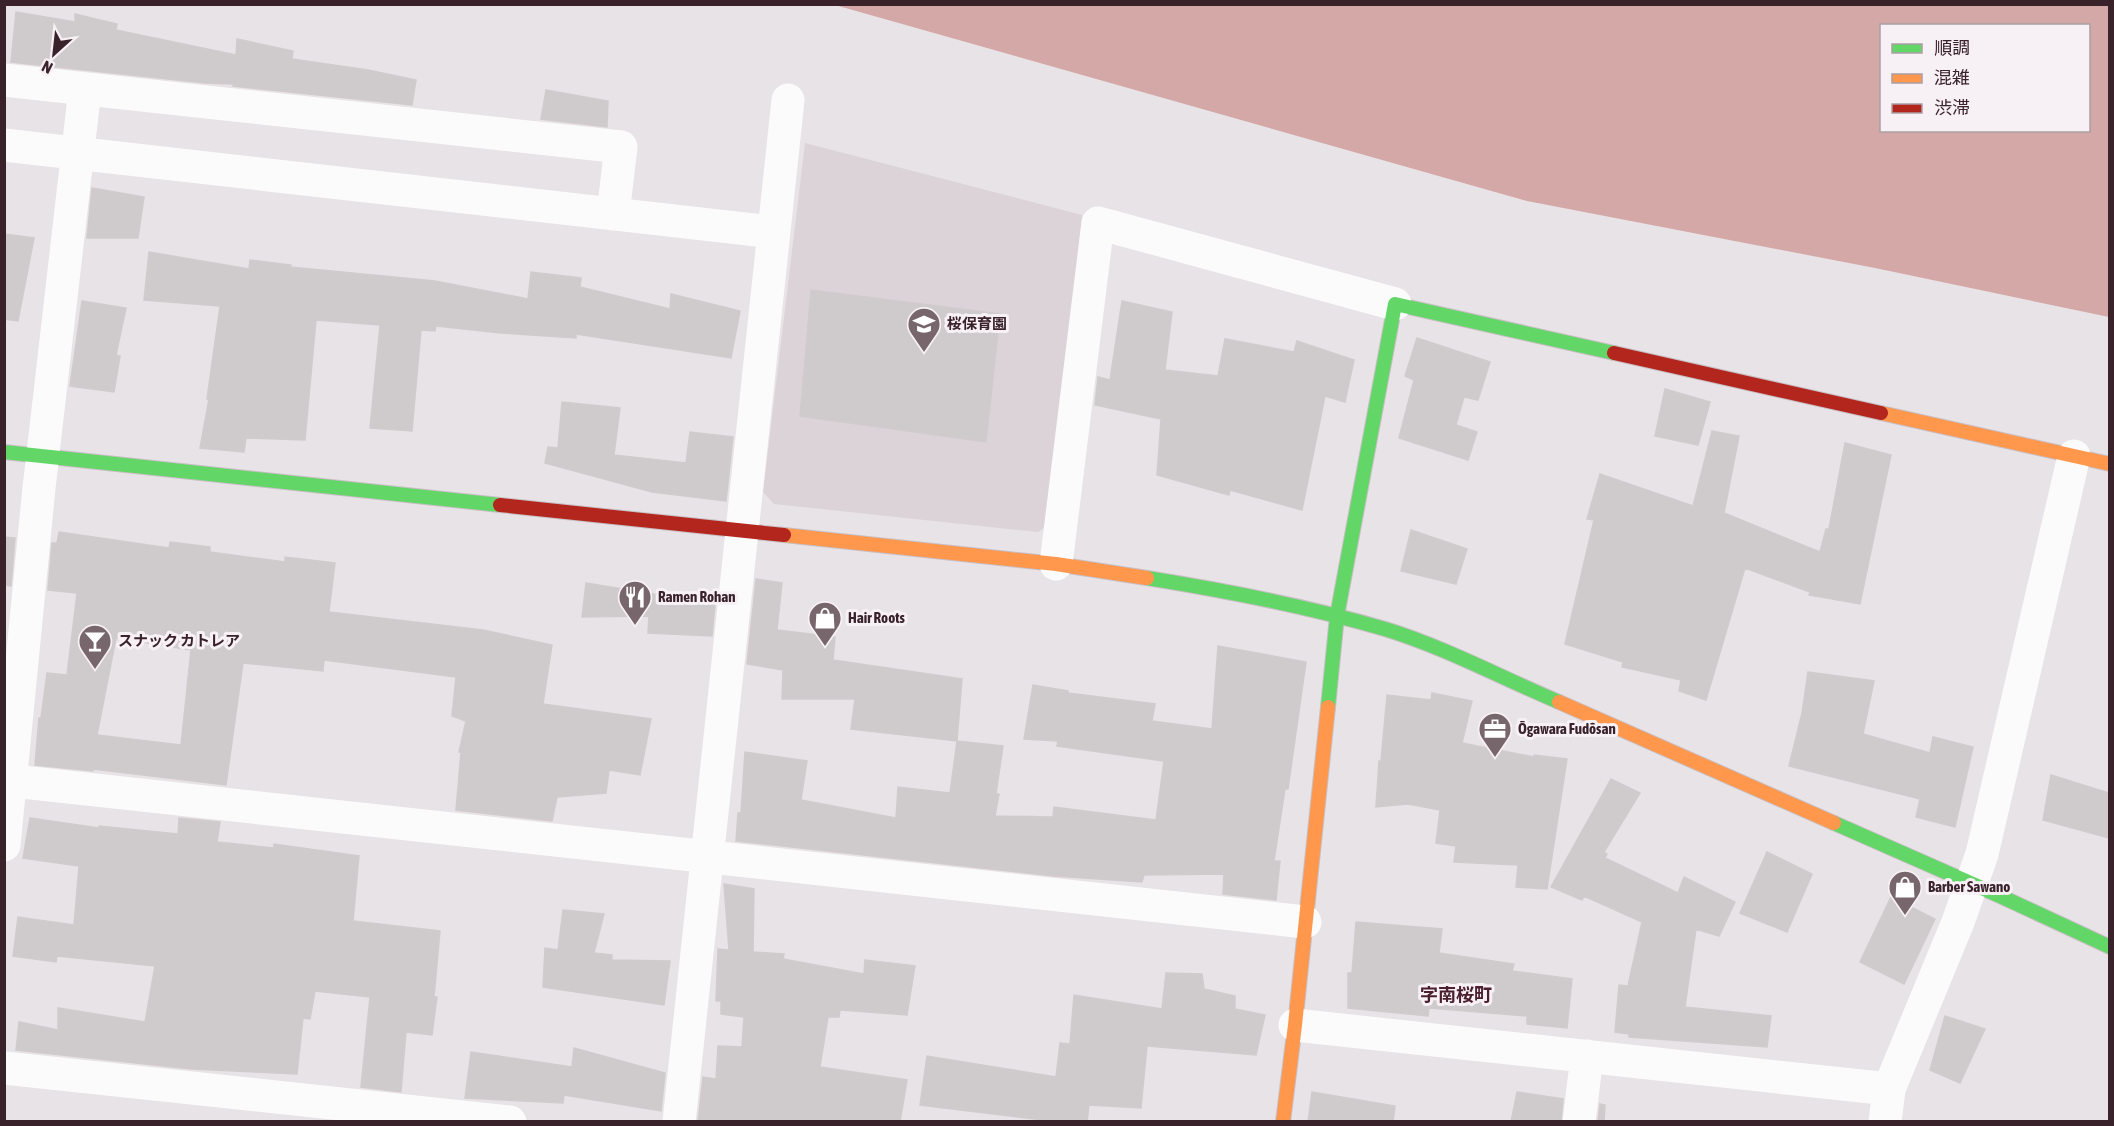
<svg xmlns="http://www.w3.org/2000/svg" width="2114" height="1126" viewBox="0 0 2114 1126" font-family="'Asap Condensed','Noto Sans JP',sans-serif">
	<rect width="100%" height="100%" fill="#e8e3e6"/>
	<path fill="#dbd3d7" d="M805 143 1082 215 1050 524 1038 532 774 504 763 492Z"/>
	<path fill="#d4a8a7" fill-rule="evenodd" d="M835 5H2109V317L1875 268 1527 201ZM1882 26H2088V130H1882Z"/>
	<path fill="#cfcacc" stroke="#d1cbce" stroke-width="1.5" fill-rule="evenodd" d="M16 12 75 22V14L117 24 116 30 236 55 237 39 293 51 292 59 368 70 416 80 412 105 233 86V84L205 83 11 62Z
		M546 90 608 101 607 127 541 119Z
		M92 188 144 197 138 238H87Z
		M4 234 34 238 18 321 4 319Z
		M149 252 249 269 250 260 291 265 290 267 435 281 528 299 531 272 581 278 580 287 670 309 671 294 740 311 731 358 576 334V338L501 333 436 326 435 331 421 330 412 431 370 428 380 325 316 320 305 440 246 438 244 452 200 448 209 399H207L220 306 144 300Z
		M811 290 1000 314 986 442 800 416Z
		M82 301 126 308 116 355 120 356 114 392 70 386Z
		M1122 301 1172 312 1165 370 1218 376 1225 339 1294 352 1297 341 1354 360 1345 402 1325 396 1302 510 1230 490 1229 495 1157 475 1161 419 1095 405 1098 377 1110 380Z
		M1417 338 1490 362 1478 400 1464 397 1456 425 1477 432 1468 460 1399 438 1414 380 1405 376Z
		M1665 389 1710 402 1698 445 1655 436Z
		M562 402 620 408 614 455 686 463 690 432 733 437 726 501 652 492 545 463 548 447 558 448Z
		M1712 431 1739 436 1724 513 1820 552 1826 529H1829L1845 443 1891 455 1860 604 1809 595 1810 592 1745 568 1706 700 1679 691 1681 680 1622 667 1623 662 1565 644 1594 520 1587 519 1600 474 1693 506Z
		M1411 530 1467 549 1456 584 1401 571Z
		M59 532 169 548 170 542 210 547V552L285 562V557L335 563 329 612 483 630 552 645 543 704 651 719 640 775 609 770 606 793 557 797 552 821 456 810 461 752H459L466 721 452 716 456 677 324 660 323 671 243 663 226 785 93 769V771L35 765 39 718H41L47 673 67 675 77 593 48 590 52 543H57ZM116 638 191 650 181 745 97 735Z
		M4 537 15 538 11 586 4 585Z
		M756 579 782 583 777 630 835 637 833 660 962 679 957 741 851 729 855 699H782L783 670 747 664Z
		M586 583 715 604 712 636 648 633 649 616 582 617Z
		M1218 646 1306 662 1288 789H1285L1274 861H1280L1276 900 1223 894 1224 874 1144 875 1142 882 1054 876 736 841 738 813H741L745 752 807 761 801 800 896 818 898 787 950 793 957 741 1003 746 996 794H999L995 816 1053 817 1054 807 1156 820 1164 761 1057 746 1058 741 1024 739 1033 685 1068 691V693L1155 704 1152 721 1212 729Z
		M1808 672 1874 681 1863 734 1930 753 1933 737 1973 747 1955 827 1916 817 1920 799 1789 766 1802 713Z
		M1432 693 1472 701 1462 743 1534 757V755L1567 759 1547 889 1516 887 1518 865 1454 862 1456 846 1436 843 1440 810 1408 804 1376 807 1379 761H1381L1387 695 1431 700Z
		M2051 775 2109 793V838L2043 820Z
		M1611 779 1640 793 1604 852 1607 854 1605 858 1678 893 1684 877 1735 902 1719 936 1696 929 1685 1007 1771 1016 1767 1047 1629 1037V1034L1615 1032 1619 985 1628 986 1642 922 1584 896 1582 900 1551 887Z
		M30 818 99 828V826L178 834 179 818 220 822 217 842 274 848V844L359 856 353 921 440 931 434 997H437L432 1035 406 1032 401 1092 361 1087 370 997 315 991 310 1019 303 1018 297 1074 192 1069 16 1050 19 1022 58 1030V1008L145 1022 155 966 57 956 56 962 13 956 18 917 74 925 79 866 23 858Z
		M1767 852 1812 874 1787 932 1740 913Z
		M724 884 754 889 753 952 784 954 783 959 864 974 865 960 915 966 907 1015 840 1010 839 1017H828L820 1067 907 1080 900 1122H698L703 1077 716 1079 718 1046 742 1047 744 1017 721 1014V1001H716L718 949 729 950Z
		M1891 897 1935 919 1904 984 1860 962Z
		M563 910 604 914 594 953 612 955V960L670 961 664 1005 543 987 545 948 558 950Z
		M1356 922 1442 929 1439 953 1514 964 1512 971 1572 979 1567 1028 1527 1024V1016L1429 1008 1428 1016 1348 1008V973H1352Z
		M1166 973 1202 974 1204 989 1235 996V1009L1265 1015 1256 1055 1147 1046 1141 1108 1089 1105 1087 1122H1060L920 1105 927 1056 1056 1077 1060 1043 1070 1044 1074 995 1162 1009Z
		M1945 1016 1985 1029 1960 1083 1930 1070Z
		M574 1048 665 1073 661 1111 564 1095 563 1103 465 1098 471 1052 572 1067Z
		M1312 1092 1395 1106 1393 1122H1308Z
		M1517 1092 1563 1099 1561 1122H1511Z
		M1600 1104 1605 1105 1604 1122H1598Z"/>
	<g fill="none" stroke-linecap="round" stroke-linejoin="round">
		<defs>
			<path id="fast" d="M4 452 500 505
				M1147 578C1228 591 1307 606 1385 629 1444 647 1502 678 1559 702
				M1328 707 1337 616 1395 304 1614 353
				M1834 823 2000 896 2110 947"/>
			<path id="slow" d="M1881 413 2110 464
				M784 535 1056 564 1147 578
				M1559 702 1834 823
				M1283 1122 1295 1025 1328 707"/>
			<path id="jam" d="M1614 353 1881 413
				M500 505 784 535"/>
		</defs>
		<use href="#fast" stroke="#c8bfc4" stroke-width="16"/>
		<use href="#slow" stroke="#c8bfc4" stroke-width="16"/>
		<use href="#jam" stroke="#c8bfc4" stroke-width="16"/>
		<path stroke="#fcfbfb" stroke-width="33" d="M4 80 621 147 613 214
			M4 145 773 232
			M1056 564 1098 223 1395 304
			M4 780 1305 922
			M4 845 39 488 85 89
			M1295 1025 1889 1089
			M4 1068 510 1122
			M679 1122 788 100
			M1579 1122 1587 1056
			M1885 1122 1889 1089 1958 922 1982 854 2074 456"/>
		<use href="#fast" stroke="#63d668" stroke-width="14"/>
		<use href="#slow" stroke="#ff974d" stroke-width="14"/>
		<use href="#jam" stroke="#b3261e" stroke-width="14"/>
	</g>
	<defs>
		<symbol id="school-pin" viewBox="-11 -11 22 30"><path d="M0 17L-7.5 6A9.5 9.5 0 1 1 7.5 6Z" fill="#77666c" stroke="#f7f1f5"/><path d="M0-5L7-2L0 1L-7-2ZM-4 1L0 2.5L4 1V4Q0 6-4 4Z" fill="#fff"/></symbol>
		<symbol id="restaurant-pin" viewBox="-11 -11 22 30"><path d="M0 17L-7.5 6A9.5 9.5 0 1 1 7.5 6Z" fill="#77666c" stroke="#f7f1f5"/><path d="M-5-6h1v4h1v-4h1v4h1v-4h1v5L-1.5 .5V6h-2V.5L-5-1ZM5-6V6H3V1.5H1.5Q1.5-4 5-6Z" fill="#fff"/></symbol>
		<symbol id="shop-pin" viewBox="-11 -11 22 30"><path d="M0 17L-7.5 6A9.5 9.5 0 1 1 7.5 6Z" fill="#77666c" stroke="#f7f1f5"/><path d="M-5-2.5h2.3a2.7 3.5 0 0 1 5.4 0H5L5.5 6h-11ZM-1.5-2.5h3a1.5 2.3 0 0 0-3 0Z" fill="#fff"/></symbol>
		<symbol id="bar-pin" viewBox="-11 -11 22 30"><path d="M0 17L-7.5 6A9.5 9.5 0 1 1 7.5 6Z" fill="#77666c" stroke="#f7f1f5"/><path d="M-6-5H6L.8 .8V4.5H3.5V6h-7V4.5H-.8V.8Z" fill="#fff"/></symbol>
		<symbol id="office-pin" viewBox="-11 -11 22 30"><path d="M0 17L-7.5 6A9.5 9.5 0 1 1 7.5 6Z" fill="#77666c" stroke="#f7f1f5"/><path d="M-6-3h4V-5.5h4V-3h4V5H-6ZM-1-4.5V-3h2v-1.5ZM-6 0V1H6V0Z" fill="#fff"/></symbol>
	</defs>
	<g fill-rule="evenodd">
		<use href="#school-pin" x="905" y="305" width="38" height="52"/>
		<use href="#restaurant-pin" x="616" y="578" width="38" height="52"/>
		<use href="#shop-pin" x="806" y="599" width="38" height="52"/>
		<use href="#bar-pin" x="76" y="622" width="38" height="52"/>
		<use href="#office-pin" x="1476" y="710" width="38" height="52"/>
		<use href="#shop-pin" x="1886" y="868" width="38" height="52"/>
	</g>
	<g text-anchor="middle" stroke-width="6" stroke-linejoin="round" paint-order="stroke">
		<g font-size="15" font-weight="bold" fill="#3a222b" stroke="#f7f1f5" text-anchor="start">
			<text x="947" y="329">桜保育園</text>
			<text x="658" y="602">Ramen Rohan</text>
			<text x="848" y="623">Hair Roots</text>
			<text x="118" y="646">スナック カトレア</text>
			<text x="1518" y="734">Ōgawara Fudōsan</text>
			<text x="1928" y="892">Barber Sawano</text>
		</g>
		<g font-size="18" font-weight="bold" fill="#4a202e" stroke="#f7f1f5">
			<text x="1456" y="1001">字南桜町</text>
		</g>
	</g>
	<rect width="2114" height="1126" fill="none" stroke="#3a222b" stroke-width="12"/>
	<rect x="1880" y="24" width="210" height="108" fill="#f7f1f5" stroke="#ab9ea4" stroke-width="1.5"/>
	<rect x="1892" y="44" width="30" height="9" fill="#63d668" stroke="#ab9ea4" stroke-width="1.5"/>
	<text x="1934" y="54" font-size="18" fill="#3a222b">順調</text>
	<rect x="1892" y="74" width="30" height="9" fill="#ff974d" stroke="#ab9ea4" stroke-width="1.5"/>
	<text x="1934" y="84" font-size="18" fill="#3a222b">混雑</text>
	<rect x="1892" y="104" width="30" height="9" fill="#b3261e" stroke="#ab9ea4" stroke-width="1.5"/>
	<text x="1934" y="114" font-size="18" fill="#3a222b">渋滞</text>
	<g transform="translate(54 54) rotate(207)" stroke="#f7f1f5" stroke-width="4.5" paint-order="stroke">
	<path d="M0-4.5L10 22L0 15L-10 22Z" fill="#3a222b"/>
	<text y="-9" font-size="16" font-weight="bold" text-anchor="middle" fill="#3a222b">N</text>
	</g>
</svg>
